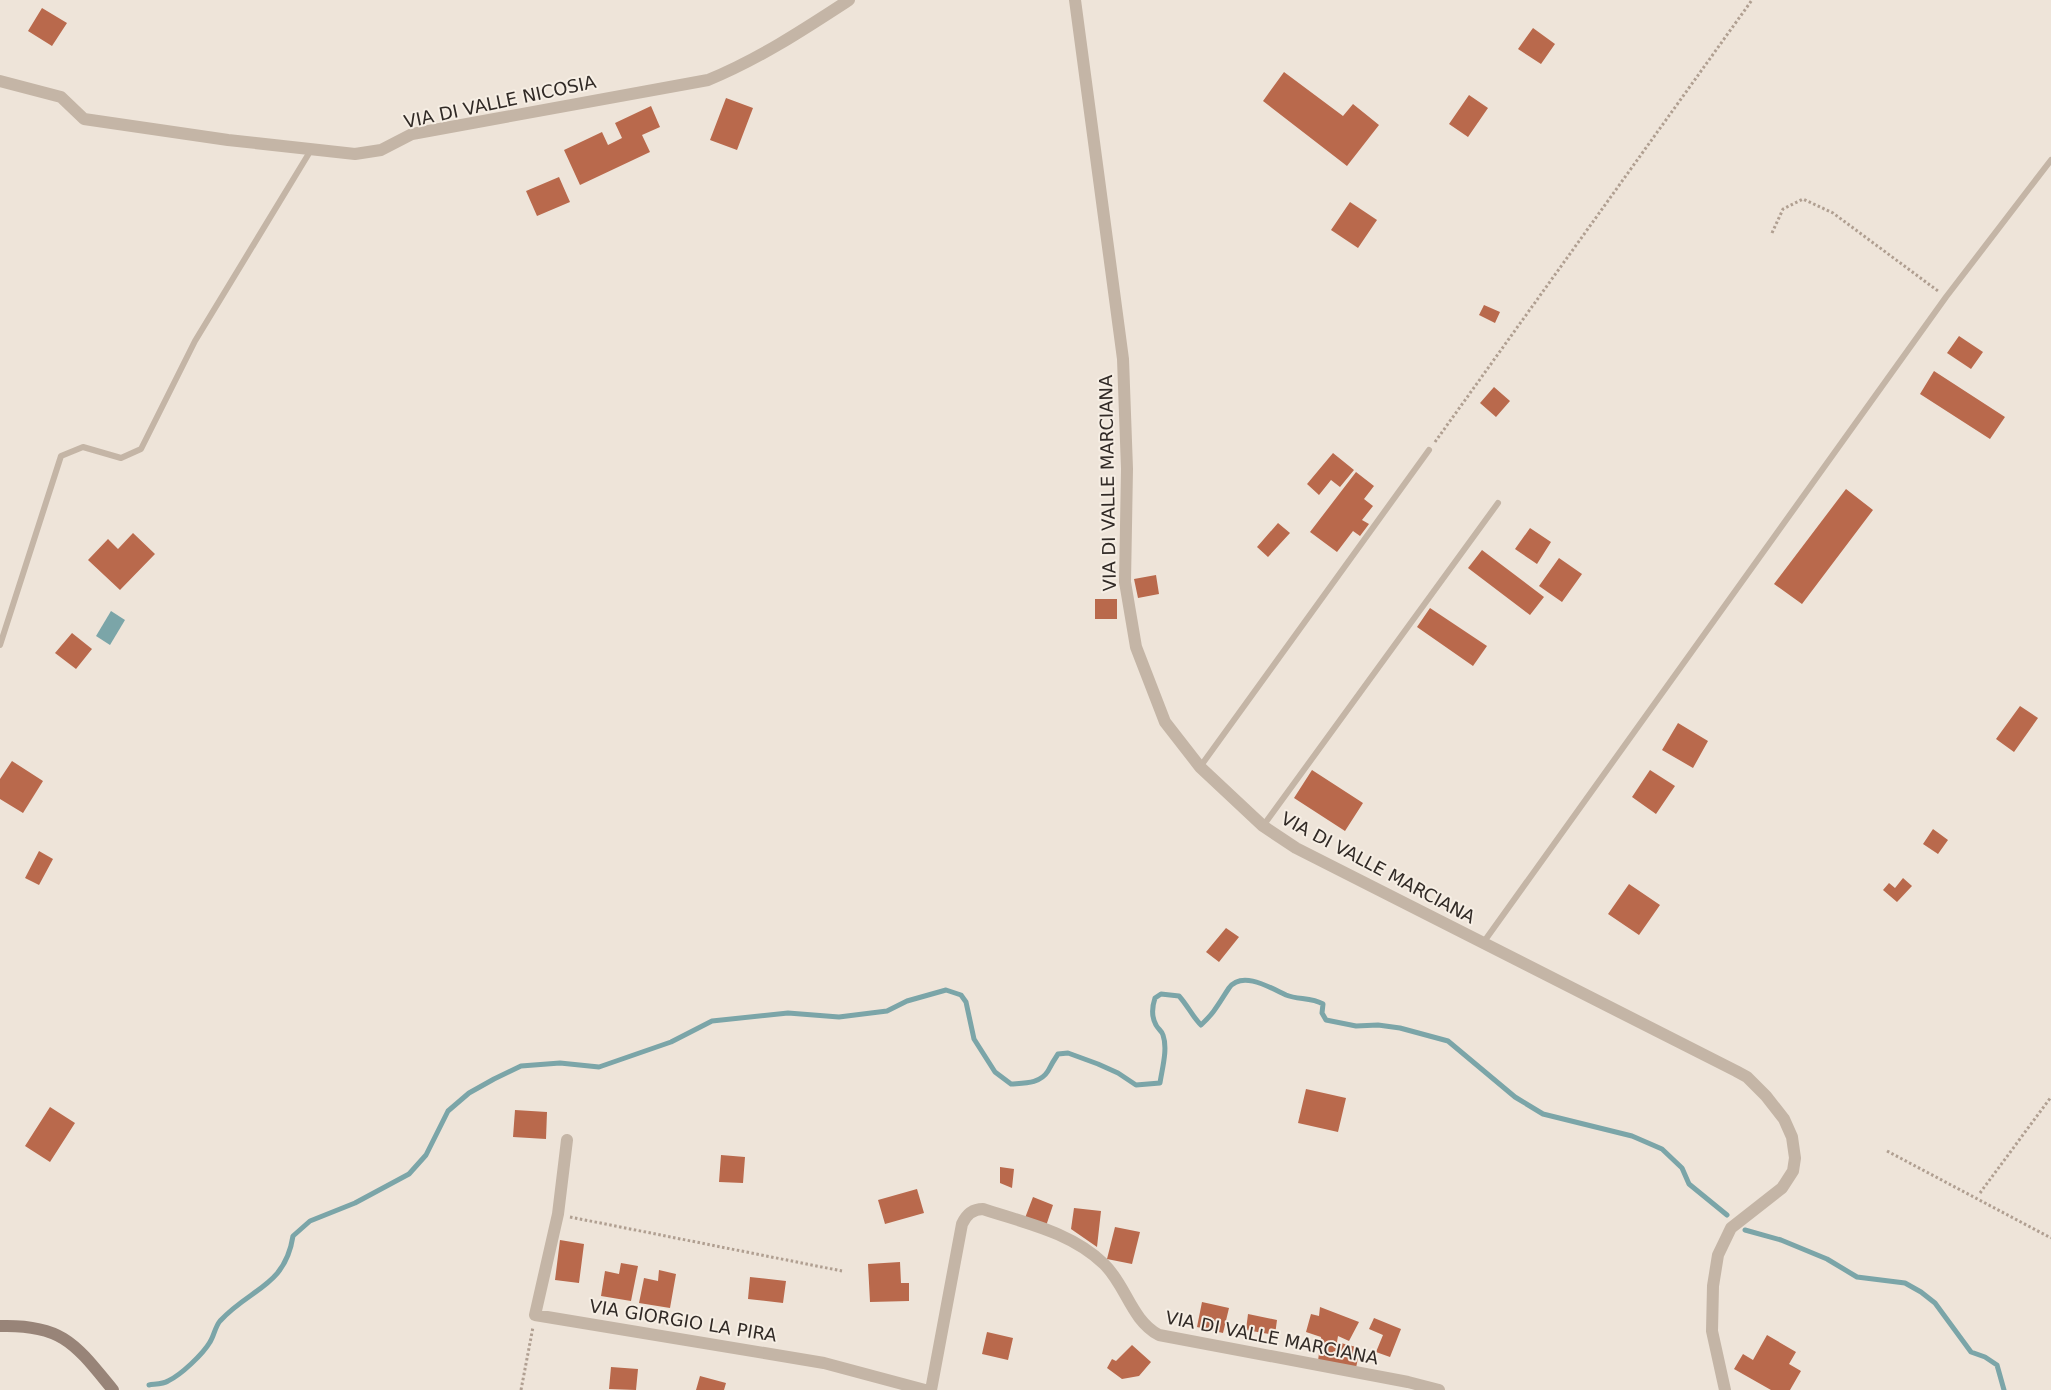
<svg xmlns="http://www.w3.org/2000/svg" width="2051" height="1390" viewBox="0 0 2051 1390" font-family="'DejaVu Sans',sans-serif">
	<rect width="100%" height="100%" fill="#eee4d9"/>
	<path fill="#7ba5a8" d="M111 611 125 620 110 645 96 636Z"/>
	<g fill="none" stroke-linecap="round" stroke-linejoin="round">
		<path stroke="#7ba5a8" stroke-width="5" d="M1745 1230 1781 1240 1827 1259 1857 1277 1905 1283 1921 1292 1935 1303 1971 1352 1985 1357 1997 1365 2004 1390
			M149 1385C155 1384 163 1384 168 1381 181 1375 203 1354 210 1342 214 1336 215 1327 220 1321 250 1288 285 1287 293 1236L310 1221 355 1203 409 1174 426 1155 448 1111 469 1093 494 1079 521 1066 560 1063 599 1067 671 1042 712 1021 788 1013 839 1017 887 1011 907 1001 946 990 961 995 966 1002 974 1039 995 1072 1011 1084C1024 1083 1040 1084 1048 1071 1051 1065 1054 1060 1058 1054L1068 1053 1098 1064 1118 1073 1136 1085 1160 1083C1162 1069 1168 1049 1163 1035 1162 1031 1158 1029 1156 1025 1151 1016 1152 1007 1155 998L1161 994 1179 996C1188 1006 1192 1016 1201 1025 1215 1012 1219 1003 1229 988 1242 970 1271 988 1286 995 1298 1000 1311 997 1323 1004L1322 1013 1326 1020 1356 1026 1378 1025 1400 1028 1448 1041 1515 1097 1543 1114 1632 1136 1662 1149 1682 1168 1689 1184 1727 1215"/>
	</g>
	<path fill="#b9694c" d="M42 8 67 23 52 46 28 31Z
		M1533 28 1555 44 1541 64 1518 49Z
		M1284 72 1343 116 1353 104 1379 125 1347 166 1263 101Z
		M1469 95 1488 108 1468 137 1449 124Z
		M726 98 753 108 737 150 710 140Z
		M651 106 660 127 642 135 650 152 580 185 564 150 602 132 608 145 622 138 615 123Z
		M559 177 570 202 537 216 526 191Z
		M1350 202 1377 220 1358 248 1331 230Z
		M1484 305 1500 312 1495 323 1479 315Z
		M1959 336 1983 352 1971 369 1947 353Z
		M1934 371 2005 417 1990 439 1920 394Z
		M1494 387 1510 401 1496 417 1480 403Z
		M1333 453 1354 470 1340 487 1331 480 1319 495 1307 484Z
		M1356 472 1374 486 1364 499 1373 506 1362 520 1369 524 1360 536 1353 531 1337 552 1310 532Z
		M1846 489 1873 510 1802 604 1774 584Z
		M1278 523 1290 533 1268 557 1257 547Z
		M1530 528 1551 542 1537 564 1515 549Z
		M133 533 155 554 120 590 88 560 108 539 118 549Z
		M1482 550 1544 597 1530 615 1468 568Z
		M1559 558 1582 574 1562 602 1539 586Z
		M1156 575 1159 594 1138 598 1134 579Z
		M1095 599H1117V619H1095Z
		M1430 608 1487 646 1473 666 1417 627Z
		M72 633 92 649 76 669 55 653Z
		M2020 706 2038 718 2014 752 1996 739Z
		M1678 723 1708 741 1693 768 1662 750Z
		M12 761 43 781 23 813 0 799V779Z
		M1312 770 1363 803 1345 831 1294 798Z
		M1650 770 1675 786 1656 814 1632 797Z
		M1933 829 1948 840 1938 854 1923 844Z
		M39 851 53 859 39 885 25 878Z
		M1903 878 1912 886 1897 902 1883 890 1889 883 1895 888Z
		M1629 884 1660 905 1639 935 1608 914Z
		M1226 928 1239 937 1219 962 1206 952Z
		M1306 1089 1346 1098 1338 1132 1298 1123Z
		M50 1107 75 1123 50 1162 25 1146Z
		M515 1110 547 1112 546 1139 513 1137Z
		M721 1155 745 1157 743 1183 719 1182Z
		M1000 1167 1014 1169 1012 1188 1000 1183Z
		M917 1189 924 1213 885 1224 878 1200Z
		M1033 1197 1053 1205 1046 1226 1025 1218Z
		M1074 1208 1101 1211 1097 1247 1071 1229Z
		M1115 1227 1140 1232 1132 1264 1107 1259Z
		M560 1240 584 1244 579 1283 555 1280Z
		M900 1262 901 1283H909V1301L870 1302 868 1264Z
		M621 1263 638 1266 631 1301 601 1296 605 1271 619 1274Z
		M659 1270 676 1274 670 1308 639 1303 644 1278 658 1281Z
		M750 1277 786 1281 783 1303 748 1299Z
		M1202 1302 1229 1308 1223 1333 1197 1327Z
		M1320 1307 1359 1322 1349 1341 1338 1336 1337 1342 1360 1348 1356 1368 1318 1361 1321 1337 1306 1332 1311 1314 1319 1316Z
		M1248 1314 1277 1320 1275 1335 1246 1330Z
		M1374 1318 1401 1329 1390 1357 1376 1352 1383 1335 1369 1329Z
		M987 1332 1013 1338 1008 1360 982 1354Z
		M1767 1335 1796 1352 1789 1364 1801 1371 1790 1390H1771L1734 1369 1743 1354 1753 1360Z
		M1132 1345 1151 1362 1139 1376 1122 1379 1107 1368 1112 1359 1116 1361Z
		M611 1367 638 1369 636 1390 609 1389Z
		M700 1376 726 1383 724 1390H696Z"/>
	<g fill="none" stroke-linecap="round" stroke-linejoin="round">
		<path stroke="#b09f91" stroke-width="3" stroke-dasharray="2.5 2.5" stroke-linecap="butt" d="M1772 233 1783 209 1803 199 1833 213 1938 291
			M1435 442 1752 0
			M1887 1151 2051 1238
			M1980 1193 2051 1097
			M570 1217 842 1271
			M521 1390 533 1327"/>
		<path stroke="#c4b5a6" stroke-width="6" d="M0 645 61 456 83 447 121 458 141 449 195 341 311 150
			M1200 767 1429 450
			M1263 826 1498 503
			M1483 943 1946 297 2051 160"/>
		<path stroke="#c4b5a6" stroke-width="12" d="M1075 0 1123 359 1127 469 1125 582 1136 647 1165 722 1200 767 1263 826 1296 848 1736 1071 1747 1077 1766 1096 1784 1119 1792 1137 1795 1158 1793 1171 1782 1188 1731 1228 1718 1255 1713 1286 1712 1331 1725 1390
			M0 81 61 97 84 119 228 140 355 154 381 150 412 134 708 80C759 59 803 30 849 0
			M567 1140 558 1214 535 1315 824 1363 925 1390
			M931 1390 962 1224C966 1215 972 1209 983 1209 1025 1223 1071 1232 1104 1264 1126 1285 1131 1320 1159 1335L1408 1382 1439 1390"/>
		<path stroke="#988478" stroke-width="12" d="M0 1326C63 1324 76 1345 113 1390"/>
	</g>
	<g text-anchor="middle" stroke-width="4" stroke-linejoin="round" paint-order="stroke">
		<g font-size="18" fill="#312a26" stroke="#f6eee4">
			<text transform="translate(500 102) rotate(-12)" y="6">VIA DI VALLE NICOSIA</text>
			<text transform="translate(1108 483) rotate(-91)" y="6">VIA DI VALLE MARCIANA</text>
			<text transform="translate(1378 868) rotate(28)" y="6">VIA DI VALLE MARCIANA</text>
			<text transform="translate(683 1321) rotate(9)" y="6">VIA GIORGIO LA PIRA</text>
			<text transform="translate(1272 1338) rotate(11)" y="6">VIA DI VALLE MARCIANA</text>
		</g>
	</g>
</svg>
